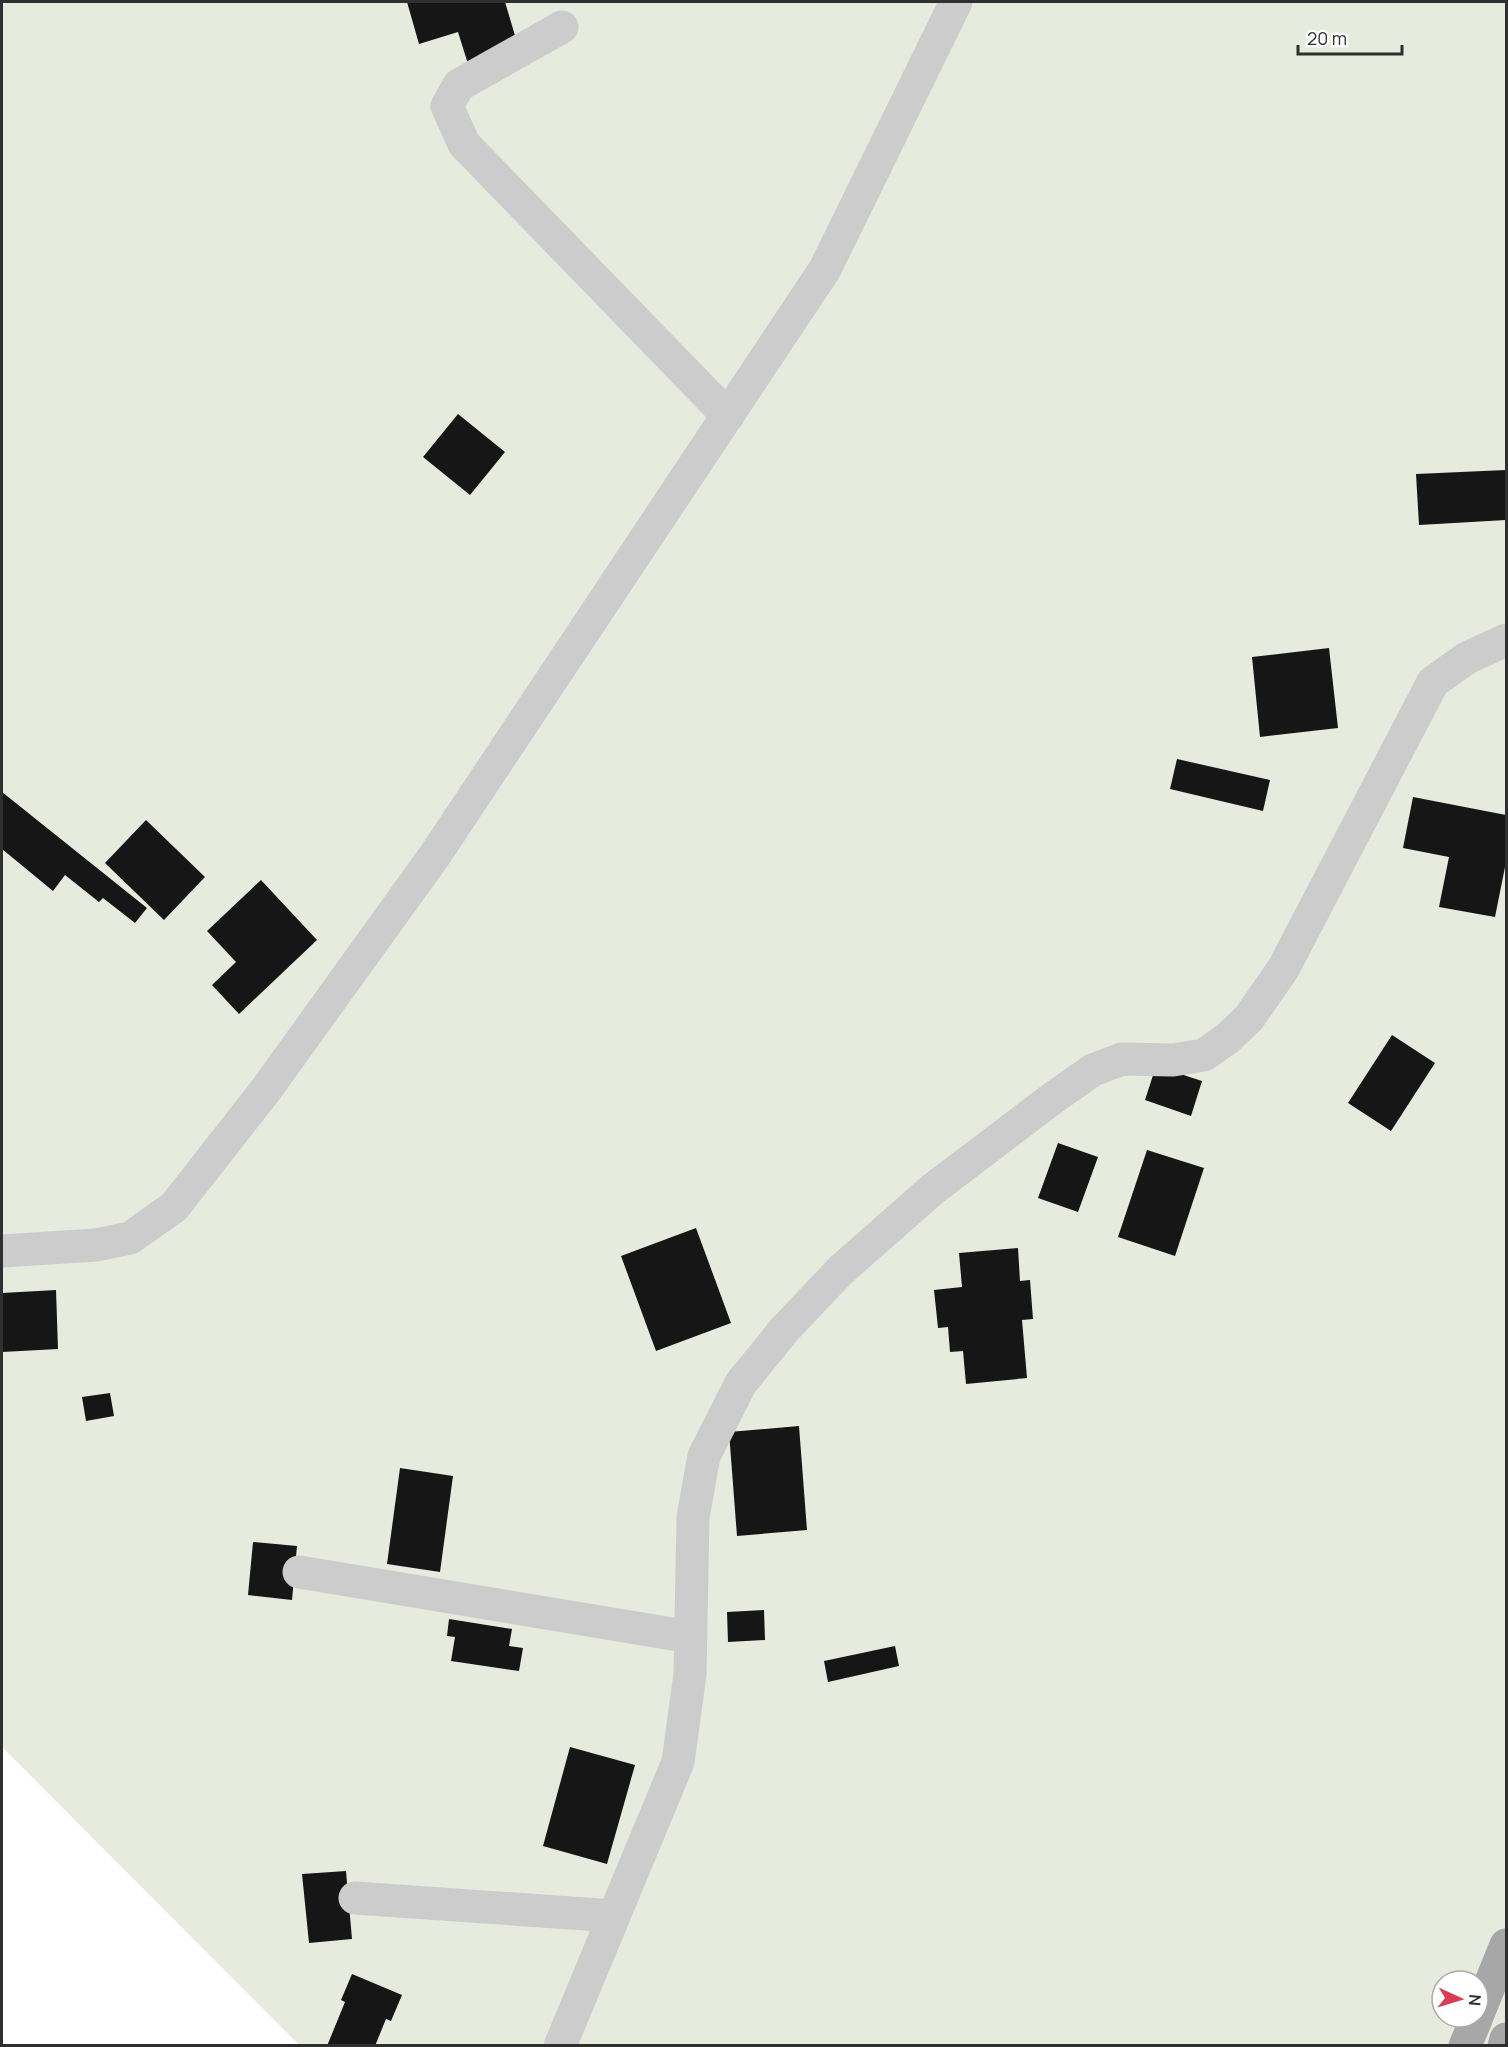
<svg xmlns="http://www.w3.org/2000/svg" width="1508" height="2047" viewBox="0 0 1508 2047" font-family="Manrope,sans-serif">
	<rect width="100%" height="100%" fill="#fff"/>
	<path fill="#e6ebde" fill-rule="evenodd" d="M2 2H1506V2045H299L2 1747ZM1442 1981H1478V2017H1442Z"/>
	<path fill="#161616" d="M407 2H505L519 49 468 64 458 32 419 44Z
		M458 414 505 452 470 495 423 457Z
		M1506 470V520L1419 525 1416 474Z
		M1329 648 1338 728 1260 737 1252 657Z
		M1177 759 1270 780 1263 811 1170 789Z
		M2 792 147 908 135 923 103 898 99 902 65 875 53 891 2 849Z
		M1413 797 1506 815V868L1505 867 1495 917 1439 907 1449 857 1403 848Z
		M146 820 205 877 164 920 105 863Z
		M261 880 317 940 239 1014 212 985 236 962 207 931Z
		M1392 1035 1435 1063 1391 1131 1348 1103Z
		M1156 1066 1202 1081 1191 1116 1145 1100Z
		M1058 1143 1098 1157 1078 1212 1038 1198Z
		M1147 1150 1204 1168 1175 1256 1118 1237Z
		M696 1228 731 1323 656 1351 621 1256Z
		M1018 1248 1020 1281 1030 1280 1033 1319 1022 1320 1027 1378 966 1384 963 1351 950 1352 948 1327 938 1328 934 1290 962 1287 959 1253Z
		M56 1290 58 1349 2 1352V1293Z
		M110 1393 114 1416 86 1421 82 1397Z
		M799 1426 807 1530 737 1536 729 1432Z
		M400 1468 453 1476 440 1572 387 1564Z
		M253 1542 297 1546 292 1600 248 1595Z
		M764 1610 765 1640 728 1642 727 1612Z
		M449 1619 512 1629 509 1646 523 1648 519 1671 451 1661 455 1637 447 1636Z
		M895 1646 899 1666 828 1682 824 1661Z
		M570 1747 635 1765 607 1864 543 1846Z
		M346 1871 352 1939 309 1943 302 1874Z
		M352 1974 402 1995 391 2021 386 2019 375 2046H327L345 2002 341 2000Z"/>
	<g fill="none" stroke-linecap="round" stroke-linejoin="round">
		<path stroke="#ccc" stroke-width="33" d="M562 27 459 85 447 106 464 144 728 416
			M2 1251 96 1245 130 1238 174 1207 265 1091 435 855 825 269 956 2
			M299 1572 691 1637
			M355 1898 614 1916
			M560 2046 678 1762 690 1674 693 1517 704 1456 741 1383 785 1329 841 1270 933 1189 1053 1098 1093 1070 1122 1059 1173 1060 1204 1055 1228 1038 1249 1018 1283 969 1433 682 1467 658 1506 640"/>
		<path stroke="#a7a7a7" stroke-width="33" d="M1478 2014 1506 1945
			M1465 2046 1477 2017
			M1504 2046 1506 2039"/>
	</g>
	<rect width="1508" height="2047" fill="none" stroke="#2f2f2f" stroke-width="6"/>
	<g transform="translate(1460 1999) rotate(94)"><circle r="28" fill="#ffffff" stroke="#acacac" stroke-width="1.5"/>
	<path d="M0-4.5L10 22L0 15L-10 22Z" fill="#db3c54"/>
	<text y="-9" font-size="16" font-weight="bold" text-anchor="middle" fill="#2f2f2f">N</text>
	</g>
	<path d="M1298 45v9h104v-9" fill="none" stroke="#2f2f2f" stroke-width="3"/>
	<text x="1307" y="45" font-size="18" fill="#2f2f2f" stroke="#ffffff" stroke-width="4.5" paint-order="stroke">20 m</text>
</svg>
